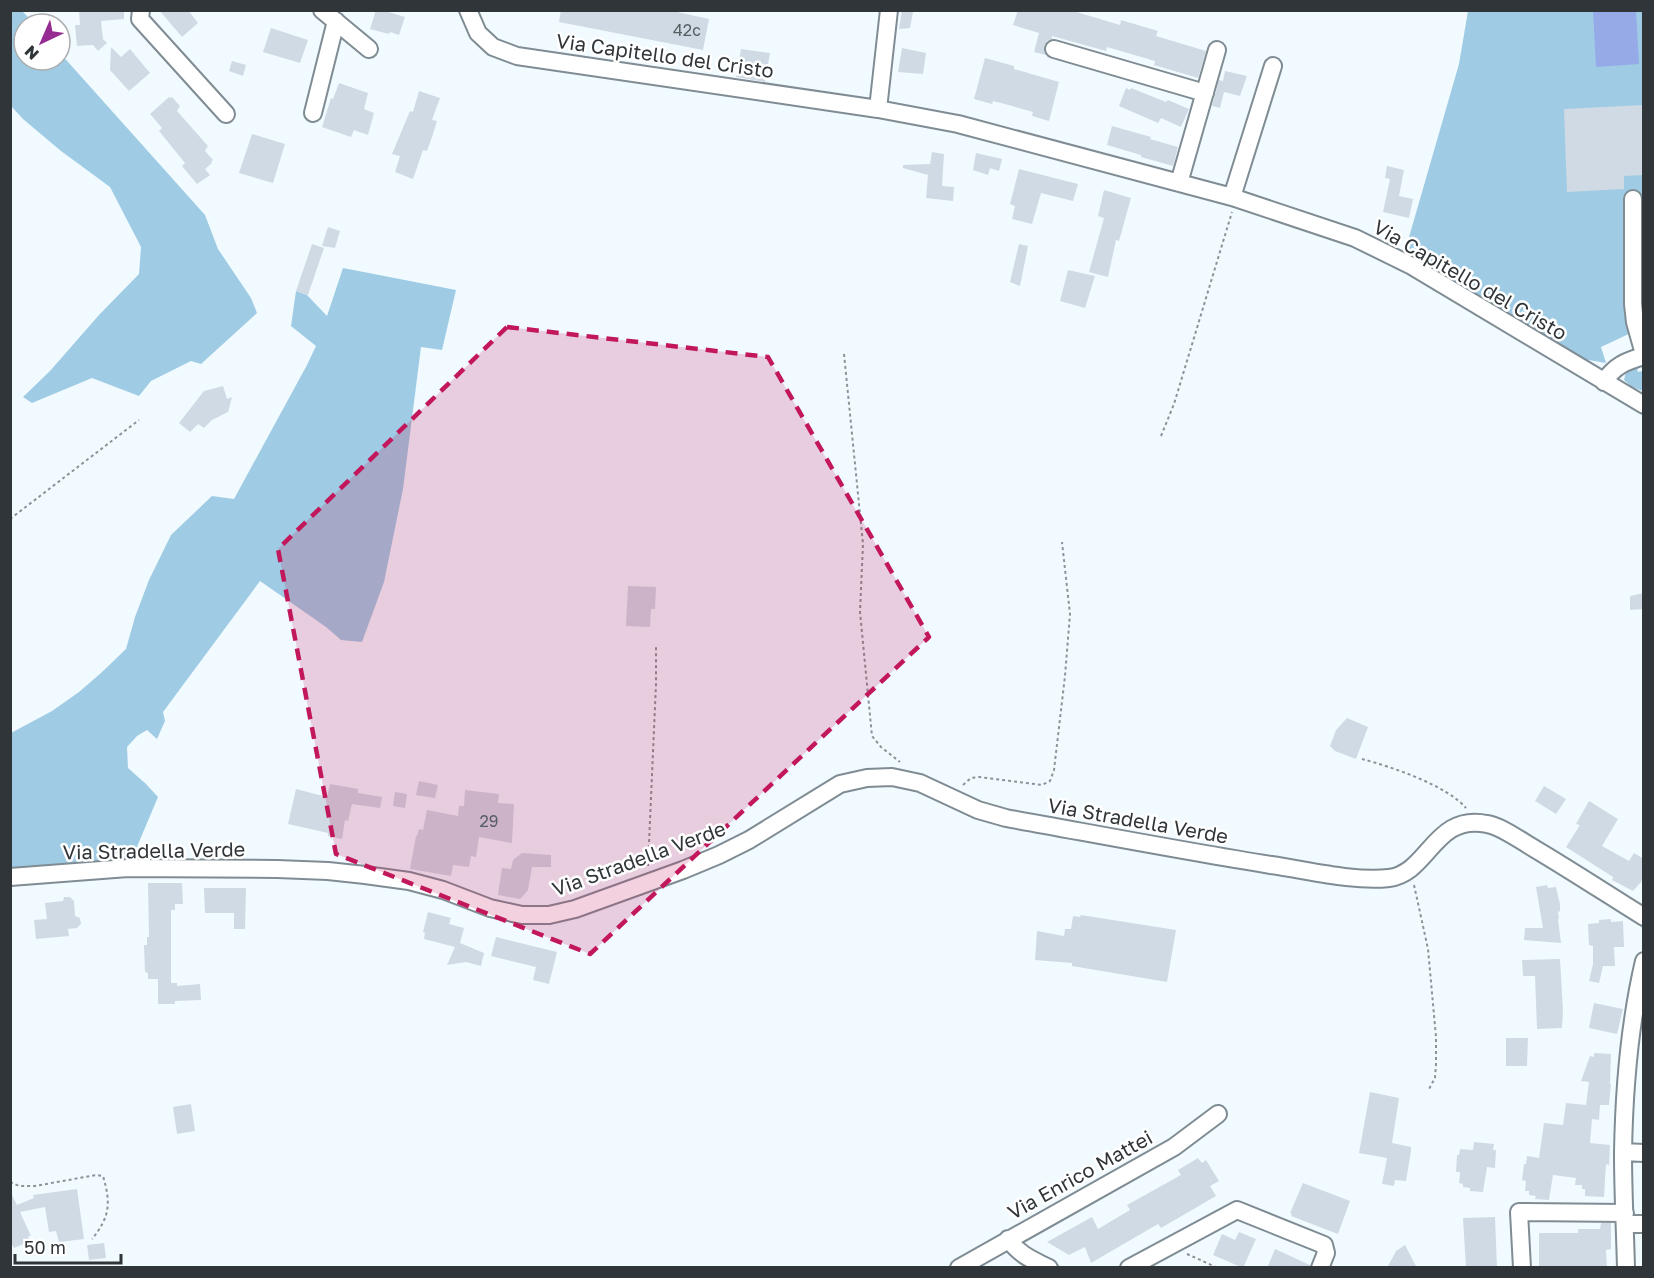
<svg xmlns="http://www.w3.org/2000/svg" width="1654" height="1278" viewBox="0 0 1654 1278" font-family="'Golos Text',sans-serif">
	<rect width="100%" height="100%" fill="#f1faff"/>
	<path fill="#9fcce4" d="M11 10 22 11 35 24H24V60H60V53L205 215 218 249 251 298 257 313 201 364 191 361 151 381 139 396 92 378 32 403 23 397 50 371 99 315 139 274 141 247 110 187 61 151 23 119 11 106Z
		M1468 11H1643V325L1633 332 1601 347 1606 363 1577 358 1405 251 1459 64Z
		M343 268 456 290 442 350 421 347 403 489 384 582 362 642 341 640 326 627 260 581 163 712 165 721 157 739 147 730 137 736 127 747 128 768 146 784 158 797 128 868 11 877V733L52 711 79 692 101 673 126 649 135 617 149 580 171 535 212 496 234 499 307 365 316 346 291 326 296 291 307 295 327 316Z
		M1632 363 1634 368H1637L1638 372 1643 371V391L1632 387 1624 380 1627 368Z"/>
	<path fill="#96aae8" d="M1593 11H1636L1639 64 1596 67Z"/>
	<path fill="#d0dae4" d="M79 10H124V19L101 21 103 39 107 43 98 51 93 45 77 46 75 25H80Z
		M159 10H188L198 23 182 37Z
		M376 10H382L405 17 399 35 390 32 389 34 370 29Z
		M561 10H668L709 19 703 50 559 22Z
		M902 10 913 12 910 28 899 29Z
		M1018 10H1070L1120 25 1121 20 1158 31 1156 36 1206 51 1198 78 1154 65 1155 61 1107 47 1106 51 1052 36V39L1047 41 1044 46V51L1046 55 1034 52 1039 33 1013 25Z
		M271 28 308 40 300 63 263 52Z
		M111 47 121 57 130 49 150 73 129 91 110 70Z
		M902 48 926 53 923 74 898 72Z
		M741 49 770 53 765 82 736 77Z
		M985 58 1014 66V69L1059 82 1049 121 1032 116 1033 112 1005 104 993 101 992 104 974 99Z
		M232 61 246 65 243 76 229 71Z
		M1225 71 1247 76 1240 96 1224 92 1220 108 1212 106 1219 80 1223 81Z
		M339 83 368 93 364 109 374 113 368 135 354 130 351 137 322 127 331 98 333 99Z
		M1126 88 1130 90 1131 88 1166 102 1168 100 1189 109 1181 127 1161 118 1158 123 1119 106Z
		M419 91 440 98 432 120 437 121 432 137 427 151 423 150 413 179 395 172 400 156 392 154 410 111 413 112Z
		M169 97 170 98 172 97 180 106 177 111 208 146 205 151 213 160 211 162 212 163 205 169 210 175 197 184 182 166 185 163 159 131 162 128 150 114Z
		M1644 105V175L1624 176V189L1567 192 1564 109Z
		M1112 126 1151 137 1150 139 1178 147 1173 166 1141 157V155L1107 145Z
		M252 134 285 144 273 183 239 173Z
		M932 152 944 154 942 186 954 187 953 201 926 198 928 175 903 168V165L930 164Z
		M976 153 1002 159 999 171 990 168 988 175 973 170Z
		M1387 166 1404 170 1399 196 1413 199 1409 218 1383 212 1390 179 1385 178Z
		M1019 169 1078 184 1073 201 1041 193 1032 224 1012 219 1015 206 1010 204Z
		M1104 190 1131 198 1119 241 1116 240 1108 277 1089 272 1104 218 1098 216Z
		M328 227 340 231 335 248 322 246Z
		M312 244 324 248 308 295 296 291Z
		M1019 244 1028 246 1020 286 1010 282Z
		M1068 270 1095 276 1085 308 1060 301Z
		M223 386 227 399 232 397 228 412 212 420 204 428 198 424 190 432 179 423 204 391Z
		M628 586 656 587 655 609H651L650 627 626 626Z
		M1644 593V609L1630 610V596Z
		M1347 718 1368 727 1356 759 1335 751 1330 746 1336 730Z
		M419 781 438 785 435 798 416 795Z
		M330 784 358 789V793L382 797 380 808 352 804 348 821 345 820 342 839 328 836V833L288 824 296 789 327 797Z
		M1544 786 1566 799 1556 814 1535 801Z
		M465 790 499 794 498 803 514 804 512 843 479 837 476 857 471 856 469 867 453 865 451 876 410 869 416 836H417L419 829 423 830 427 810 458 816 459 806H464Z
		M395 792 407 794 405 808 393 806Z
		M1589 801 1618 819 1602 846 1629 861 1634 853 1644 859V874L1641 882 1633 891 1612 880 1613 877 1566 847 1580 825 1576 824Z
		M522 853 551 855V867H532L528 890 520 899 498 895 502 868 511 869 513 860Z
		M148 883H182L183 904H175V910H171V983H177V986L200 984 201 1000 175 1001V1004H158V979H148V973L145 972 144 945H147V937H149Z
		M1547 885 1548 888 1556 887 1560 904V911L1558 912 1559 919H1558L1561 943 1524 940 1525 928H1543L1536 887Z
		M204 888H246L245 929H234V913H205Z
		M64 897H70L74 901 75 916 80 918 81 924 77 928 68 929 69 936 36 939 34 920 47 919 45 903 63 901Z
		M428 912 451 918 449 924 464 928 460 943 484 953 481 966 466 962 447 965 455 947 424 939 425 933 423 932Z
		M1081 915 1176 930 1167 982 1072 966V963L1035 960 1037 931 1064 936 1065 929H1071L1073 916 1080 917Z
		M1611 919V922L1623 921 1624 947H1614L1615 966H1603L1599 983 1589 981 1593 964V946L1589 945 1588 924 1599 923V920Z
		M496 937 557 952 549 984 533 980 536 967 491 956Z
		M1560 959 1563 1011 1562 1028 1537 1029 1535 976H1523L1522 960Z
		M1594 1003 1623 1009 1617 1034 1589 1028Z
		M1506 1038H1528L1527 1066H1506Z
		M1594 1053 1611 1054 1610 1084H1611L1609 1105H1600L1599 1120 1592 1119 1590 1143 1610 1145 1609 1165 1606 1164 1604 1197 1585 1196V1189H1582V1185H1575L1576 1178 1553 1175 1549 1200 1535 1199 1536 1196 1529 1195V1191H1525L1526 1181 1522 1180 1524 1164H1526L1527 1156 1539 1158 1544 1123 1563 1125 1566 1103 1586 1105 1589 1082 1581 1081 1590 1056 1594 1057Z
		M1370 1092 1399 1098 1392 1143 1411 1147V1151L1406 1181 1395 1180 1394 1186 1382 1184 1387 1158 1359 1153Z
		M191 1104 195 1131 177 1134 173 1107Z
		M1474 1142 1494 1144 1493 1150H1496L1495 1168 1487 1167 1483 1192 1470 1191V1188L1463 1187V1184L1459 1183 1460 1172H1456L1457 1155H1459L1460 1149 1473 1150Z
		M1198 1158 1202 1163 1206 1160 1219 1181 1210 1186 1216 1196 1161 1228 1158 1224 1091 1263 1085 1247 1069 1255 1047 1242 1092 1217 1098 1229 1130 1210 1127 1205 1181 1175 1178 1170Z
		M1303 1183 1350 1201 1338 1234 1291 1216 1292 1214 1290 1213Z
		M77 1189 84 1239 59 1242 56 1231 49 1232 45 1207 20 1212 31 1236H28L30 1241 14 1248 10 1241V1191L17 1205 34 1198 33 1195Z
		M1495 1217 1497 1268H1466L1463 1218Z
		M1601 1223H1611V1249L1606 1250 1607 1268H1539V1233H1578V1229H1600Z
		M1239 1232 1256 1239 1243 1268 1213 1255 1222 1234 1235 1240Z
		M104 1243 106 1258 89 1260 87 1245Z
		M1405 1245 1417 1268H1387L1396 1251Z
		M1275 1249 1310 1265V1268H1267Z"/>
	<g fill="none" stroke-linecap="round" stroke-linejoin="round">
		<defs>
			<path id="minor" d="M141 10 140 19 226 114
				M322 10 369 49
				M468 10 478 33 493 47 517 56 878 109 958 124 1232 197 1355 238 1410 265 1644 405
				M1054 49 1205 93
				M878 109 889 10
				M313 113 336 21
				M1179 183 1217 50
				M1232 197 1273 66
				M1633 199V304L1635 322 1644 354
				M1604 382C1614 366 1626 361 1644 356
				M10 877 128 868 277 869 328 871 365 875 409 881 443 890 490 908 522 915H549L575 909 683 870 719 855 749 840 840 784 867 778 892 777 920 783 978 810 1006 818C1095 834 1183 851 1271 865 1307 870 1353 882 1389 878 1429 873 1434 813 1487 824 1501 826 1523 842 1535 849 1572 871 1607 894 1644 917
				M1623 1152 1644 1153
				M1625 1224H1644
				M1008 1239C1021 1256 1031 1259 1049 1268
				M959 1268 1174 1147 1218 1114
				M1129 1268 1237 1210 1324 1245 1326 1253 1320 1268
				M1522 1268 1519 1212 1625 1213
				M1626 1268C1625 1229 1623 1191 1623 1153 1624 1091 1630 1021 1644 961"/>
		</defs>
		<use href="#minor" stroke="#7f8c93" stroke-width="20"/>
		<path stroke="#8b9397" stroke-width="2" stroke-dasharray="3 3" stroke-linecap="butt" d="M844 354 863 544 860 612 872 736 881 747 900 762
			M1161 436 1174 404 1232 212
			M10 519 139 420
			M1362 759C1392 767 1446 785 1466 808
			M963 785 971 778 979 777 1042 785 1050 781 1054 770 1065 676 1070 614 1062 542
			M648 866 656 684V645
			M1414 885 1428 949 1436 1037V1064L1435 1078 1429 1089
			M10 1182 19 1186H35L96 1175 103 1176C111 1203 110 1217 92 1239
			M1187 1254 1218 1268"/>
		<use href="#minor" stroke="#fff" stroke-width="16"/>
	</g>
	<path fill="#c2185b" fill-opacity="0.2" stroke="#c2185b" stroke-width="4.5" stroke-dasharray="12 8" stroke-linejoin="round" d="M507 327 768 357 929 637 590 954 336 854 278 549Z"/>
	<g text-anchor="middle" stroke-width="5" stroke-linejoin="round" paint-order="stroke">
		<g font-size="16" fill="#575e63">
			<text x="687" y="36">42c</text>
			<text x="489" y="827">29</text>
		</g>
		<g font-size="20" fill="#2f3538" stroke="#fff">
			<text transform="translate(665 56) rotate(8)" y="7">Via Capitello del Cristo</text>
			<text transform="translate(1470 280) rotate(30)" y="7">Via Capitello del Cristo</text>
			<text transform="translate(1138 821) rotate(10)" y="7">Via Stradella Verde</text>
			<text transform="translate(154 851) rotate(-1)" y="7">Via Stradella Verde</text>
			<text transform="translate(639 859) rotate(-20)" y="7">Via Stradella Verde</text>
			<text transform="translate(1080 1175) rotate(-29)" y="7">Via Enrico Mattei</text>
		</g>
	</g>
	<rect width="1654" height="1278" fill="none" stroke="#2f3538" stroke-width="24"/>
	<g transform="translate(42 42) rotate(224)"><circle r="28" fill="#ffffff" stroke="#acaeaf" stroke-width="1.5"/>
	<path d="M0-4.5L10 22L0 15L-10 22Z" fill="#942c91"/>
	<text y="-9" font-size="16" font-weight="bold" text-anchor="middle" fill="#2f3538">N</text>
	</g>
	<path d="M15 1254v9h106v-9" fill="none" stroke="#2f3538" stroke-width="3"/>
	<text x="24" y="1254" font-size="18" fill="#2f3538" stroke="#ffffff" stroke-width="4.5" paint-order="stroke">50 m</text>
</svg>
